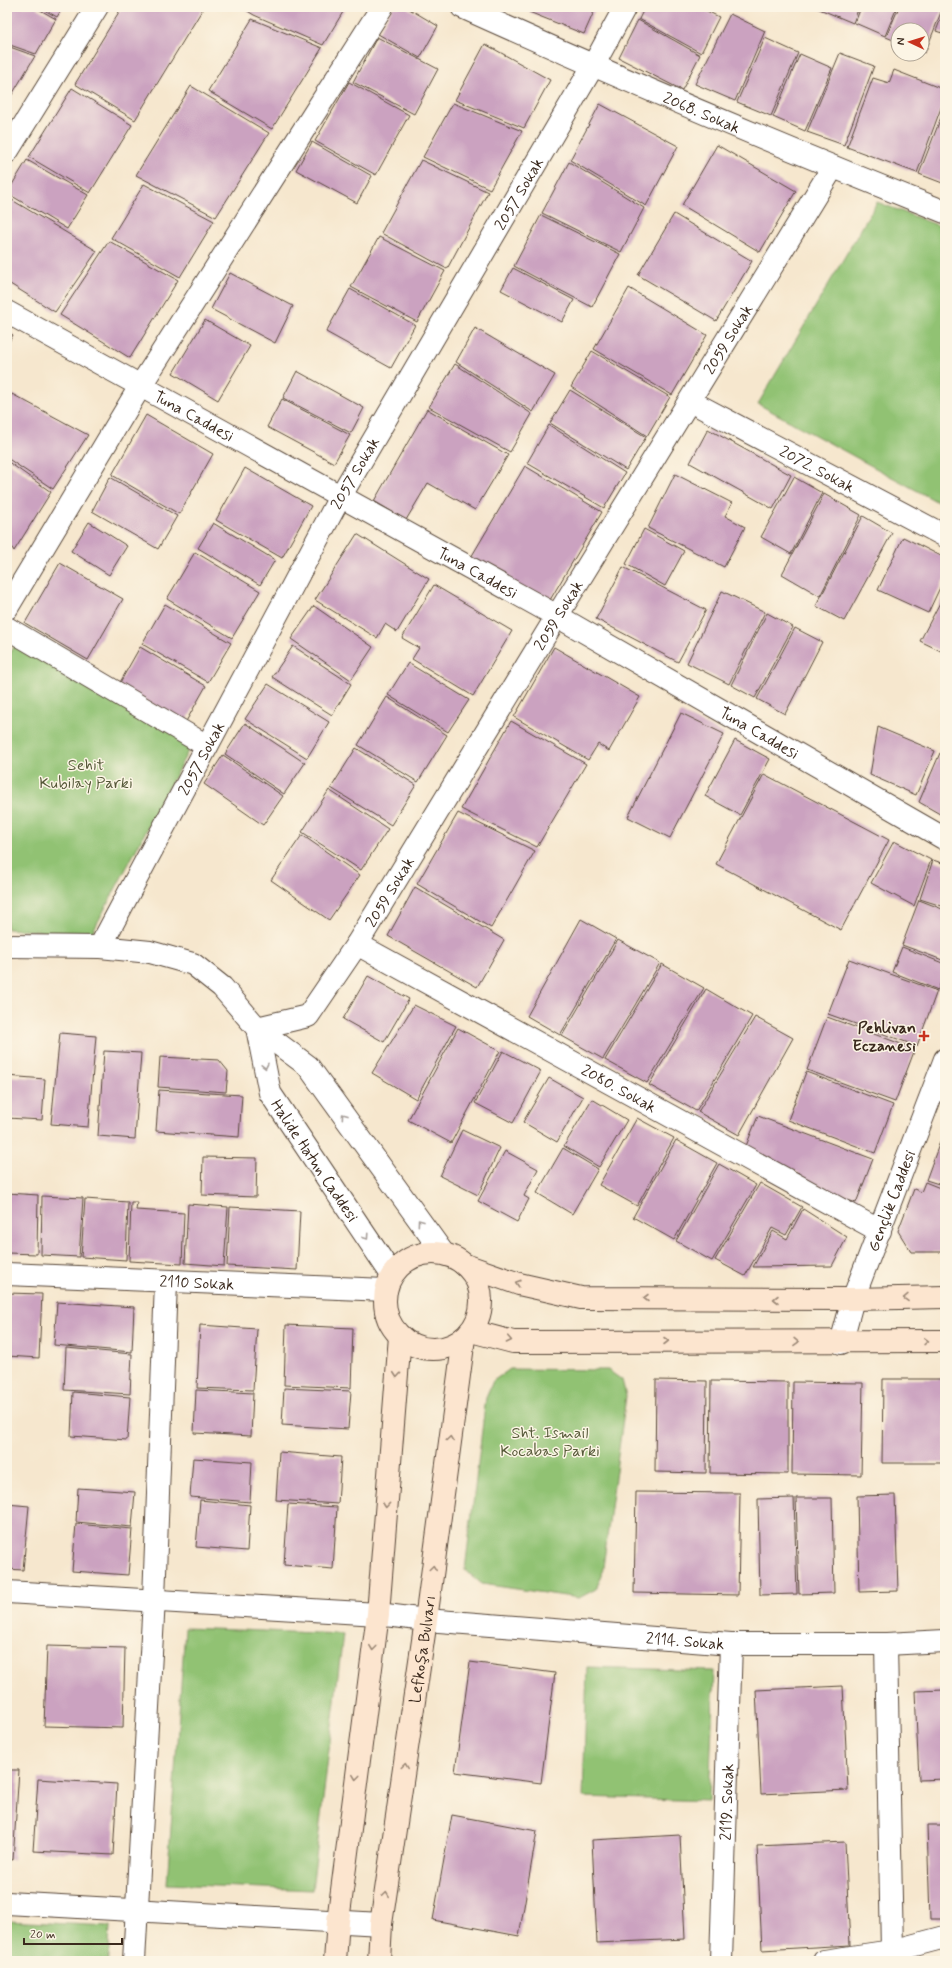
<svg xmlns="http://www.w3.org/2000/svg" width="952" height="1968" viewBox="0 0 952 1968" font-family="Mynerve,sans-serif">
	<rect width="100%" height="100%" fill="#fcf5e5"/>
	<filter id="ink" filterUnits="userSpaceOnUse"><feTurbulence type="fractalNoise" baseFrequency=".025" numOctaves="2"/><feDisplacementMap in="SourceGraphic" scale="8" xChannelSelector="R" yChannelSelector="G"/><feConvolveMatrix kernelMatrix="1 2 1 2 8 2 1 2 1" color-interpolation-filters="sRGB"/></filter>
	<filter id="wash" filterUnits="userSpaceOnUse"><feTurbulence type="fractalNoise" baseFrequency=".012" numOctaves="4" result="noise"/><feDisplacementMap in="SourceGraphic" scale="16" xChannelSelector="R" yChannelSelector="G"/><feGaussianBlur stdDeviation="0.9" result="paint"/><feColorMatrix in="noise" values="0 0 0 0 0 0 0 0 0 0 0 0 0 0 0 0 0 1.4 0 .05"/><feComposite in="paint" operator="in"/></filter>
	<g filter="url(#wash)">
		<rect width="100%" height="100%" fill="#f6e7ce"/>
		<path fill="#91c273" stroke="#667648" d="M877 202 945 228V506L758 404Z
			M16 643 193 742 91 935 7 929V659Z
			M510 1369 608 1370 622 1380 626 1396 602 1575 596 1589 579 1598 482 1584 465 1570 486 1397 493 1381Z
			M185 1628 343 1634 312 1890 167 1884Z
			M587 1667 714 1671 709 1801 583 1797Z
			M7 1921 110 1926 108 1961H7Z"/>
		<g id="blocks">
			<path fill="#cba2c0" d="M7 7H35L56 19 36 54 7 44Z
				M39 7H63L57 17Z
				M122 7H204L135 120 75 84Z
				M241 7H346L323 45 254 15Z
				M393 7H406L438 26 420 58 378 34Z
				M531 7H596L584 34 529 12Z
				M645 7H699L719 17 701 53 639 19Z
				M818 7H859L853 23 817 8Z
				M861 7H897L885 36 855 23Z
				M899 7H943L925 53 922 51V30H898V42L886 37Z
				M945 8V34L936 31Z
				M730 14 765 31 735 101 695 84Z
				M252 19 322 48 272 129 208 91Z
				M638 20 700 55 682 90 619 58Z
				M377 37 438 69 414 114 353 82Z
				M765 38 798 53 771 116 737 102Z
				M485 44 550 80 524 128 455 100Z
				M7 46 35 56 7 103Z
				M840 53 874 66 844 145 807 132Z
				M800 54 832 68 805 131 773 117Z
				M894 70 945 90V97L917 173 847 147 873 78 889 83Z
				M349 82 409 115 376 175 315 141Z
				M191 86 269 133 216 217 136 175Z
				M72 88 132 125 90 193 29 157Z
				M453 103 522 131 490 189 423 157Z
				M600 104 678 146 646 206 570 160Z
				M945 107V184L919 174Z
				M312 142 372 176 357 203 296 170Z
				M717 145 796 191 760 252 682 205Z
				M27 160 88 195 67 229 7 193Z
				M421 160 488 192 447 269 381 233Z
				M569 162 644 208 621 252 542 213Z
				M144 184 214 221 180 277 111 238Z
				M7 197 97 251 55 312 7 282Z
				M674 214 752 261 716 321 638 275Z
				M541 215 620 254 592 307 514 266Z
				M379 237 445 271 417 322 351 287Z
				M109 241 178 280 130 358 60 315Z
				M513 268 574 300 562 322 501 290Z
				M230 273 293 306 275 343 211 309Z
				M629 288 707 335 672 395 594 349Z
				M350 289 415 325 391 368 326 332Z
				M205 320 250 346 218 400 173 373Z
				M475 328 555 375 533 412 456 362Z
				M7 331 13 335 7 345Z
				M592 351 670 397 647 436 571 387Z
				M455 364 532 414 510 452 429 407Z
				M297 371 364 408 351 433 283 398Z
				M570 390 646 437 626 470 550 423Z
				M12 394 88 435 53 489 7 458V403Z
				M282 399 350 435 334 463 267 427Z
				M427 409 508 455 475 510 428 483 406 520 374 501Z
				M146 415 213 454 179 514 112 475Z
				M549 425 625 473 604 508 527 463Z
				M708 429 791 475 773 509 690 463Z
				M7 461 51 492 14 551 7 540Z
				M525 466 602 512 547 605 470 559Z
				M245 468 311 506 282 558 216 520Z
				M675 474 732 503 725 516 745 527 724 567 648 528Z
				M110 477 177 516 158 549 92 511Z
				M794 477 822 493 791 554 761 537Z
				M824 494 861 515 820 596 782 574Z
				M863 516 892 533 844 621 816 606Z
				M89 522 127 546 109 575 71 551Z
				M213 523 275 560 260 585 198 548Z
				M644 529 684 551 665 586 626 564Z
				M357 534 429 579 397 632 385 624 377 638 315 600Z
				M903 537 945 558V577L928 613 878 590Z
				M195 552 260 591 232 638 167 599Z
				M60 563 123 599 88 660 25 623Z
				M623 567 706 610 678 662 596 619Z
				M434 585 512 631 473 696 412 659 419 648 402 638Z
				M722 591 765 612 729 684 687 663Z
				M945 593V653L920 641Z
				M165 604 231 643 208 682 142 644Z
				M314 606 373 647 351 680 291 639Z
				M767 613 793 627 755 698 731 685Z
				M795 628 822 642 785 714 757 699Z
				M293 646 351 684 332 715 272 677Z
				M140 647 206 686 184 725 118 686Z
				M554 647 640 697 609 751 598 744 588 760 514 717Z
				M408 663 469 700 448 732 388 695Z
				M268 684 329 722 307 758 245 719Z
				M387 697 447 735 418 782 358 745Z
				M681 713 724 734 670 838 628 817Z
				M511 721 586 764 537 847 461 809Z
				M245 723 305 763 284 794 225 754Z
				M878 727 935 751 916 795 870 775Z
				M735 740 770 759 740 815 705 796Z
				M356 748 416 785 391 825 331 788Z
				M940 753 945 755V817L919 802Z
				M223 755 283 796 263 825 204 784Z
				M764 774 889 840 841 930 716 864Z
				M329 790 388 829 361 870 302 832Z
				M458 813 535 851 491 928 417 884Z
				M302 835 360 875 329 920 271 880Z
				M894 841 931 860 914 906 871 883Z
				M933 860 945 864V907L920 899Z
				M415 887 504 940 477 987 388 936Z
				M919 900 945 910V961L902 945Z
				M581 919 616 939 560 1035 527 1016Z
				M618 940 660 963 603 1059 562 1036Z
				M902 947 945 964V971L938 990 892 972Z
				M849 959 937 991 917 1046 828 1014Z
				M662 964 704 988 647 1083 605 1060Z
				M368 976 409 999 384 1042 343 1019Z
				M706 989 752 1016 696 1111 649 1085Z
				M414 1005 456 1026 416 1099 372 1073Z
				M755 1017 793 1038 739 1135 698 1112Z
				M827 1017 915 1049 895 1102 807 1070Z
				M458 1028 500 1051 451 1143 408 1120Z
				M60 1033 96 1036 88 1127 51 1124Z
				M104 1051 141 1053 135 1139 98 1136Z
				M503 1051 541 1071 513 1123 475 1103Z
				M160 1057 219 1060 228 1071 226 1092 158 1087Z
				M806 1072 893 1105 875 1153 788 1120Z
				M7 1076 45 1079 42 1120 7 1118Z
				M549 1078 583 1097 557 1142 523 1122Z
				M159 1090 242 1095 239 1137 156 1131Z
				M592 1099 627 1120 599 1167 564 1146Z
				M758 1116 873 1159 856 1203 797 1181 799 1173 744 1151Z
				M637 1118 674 1138 637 1206 599 1185Z
				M462 1130 500 1148 478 1195 440 1176Z
				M944 1131H945V1186L926 1180Z
				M676 1140 717 1163 674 1240 633 1217Z
				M563 1148 598 1169 572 1214 537 1193Z
				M505 1151 538 1169 524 1196 529 1199 517 1222 478 1201Z
				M203 1157 257 1158 256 1197 202 1195Z
				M719 1164 756 1185 712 1261 676 1241Z
				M925 1182 945 1190V1252H911L898 1231 914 1189 921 1192Z
				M760 1183 802 1207 786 1235 772 1228 745 1276 715 1260Z
				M7 1193 38 1195 37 1254 7 1253Z
				M42 1196 83 1198 79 1257 41 1255Z
				M85 1199 128 1202 126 1260 81 1257Z
				M131 1202H137L136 1210 184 1213 182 1264 129 1261Z
				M188 1204 228 1207 224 1266 185 1263Z
				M230 1207 300 1211 297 1270 227 1266Z
				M803 1209 847 1237 832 1266 753 1267 773 1231 787 1239Z
				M7 1293 42 1294 39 1358 7 1356Z
				M57 1302 134 1307 132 1352 54 1345Z
				M200 1325 257 1329 253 1390 197 1388Z
				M286 1325 353 1328 351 1388 284 1385Z
				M66 1348 132 1354 130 1394 64 1390Z
				M883 1379H945V1463H882Z
				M656 1380 707 1381 706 1473 655 1472Z
				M711 1381 788 1382V1474L710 1473Z
				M793 1382 863 1383 861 1475 792 1474Z
				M284 1388 351 1391 348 1429 282 1425Z
				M196 1390 253 1393 251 1436 194 1433Z
				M73 1392 130 1397 127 1440 71 1436Z
				M279 1452 341 1457 338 1504 276 1500Z
				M193 1458 252 1462 250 1502 190 1497Z
				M78 1488 135 1492 132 1527 76 1522Z
				M636 1492 740 1493 738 1595 634 1593Z
				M895 1495 898 1591 859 1592 857 1496Z
				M794 1498 797 1594 760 1595 758 1499Z
				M796 1498H832L834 1593 799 1594Z
				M200 1500 250 1505 247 1551 196 1547Z
				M7 1504 29 1506 23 1570 7 1569Z
				M288 1504 337 1507 333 1569 284 1565Z
				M76 1524 132 1529 128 1575 72 1571Z
				M47 1646 125 1648 123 1728 44 1726Z
				M470 1662 555 1673 541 1783 455 1772Z
				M843 1686 848 1790 761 1794 756 1690Z
				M945 1690V1779L919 1780 915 1691Z
				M7 1770H19L13 1860 7 1859Z
				M38 1779 117 1784 113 1855 33 1851Z
				M452 1815 537 1831 519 1936 433 1920Z
				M927 1825H945V1919H930Z
				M680 1835 685 1939 597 1943 592 1840Z
				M845 1842 850 1945 762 1950 757 1846Z"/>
		</g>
	</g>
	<g filter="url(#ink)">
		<use href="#blocks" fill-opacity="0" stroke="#574638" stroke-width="1"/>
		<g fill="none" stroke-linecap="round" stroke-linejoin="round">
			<defs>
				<g id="minor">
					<path id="s1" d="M462 7C621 79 782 147 945 212"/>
					<path d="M7 152 97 7"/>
					<path id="s2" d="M690 401 945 536"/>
					<path d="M7 628 207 746"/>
					<path id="s3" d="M357 944 880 1231"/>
					<path id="s4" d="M100 947 340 497 593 66 625 7"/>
					<path id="s5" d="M257 1028 308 1016 357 944 557 616 833 167"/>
					<path id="s6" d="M7 1274 386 1290"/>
					<path id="s7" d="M7 1592 378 1614 426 1620 731 1644H886L945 1641"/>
					<path d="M886 1644 892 1951"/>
					<path d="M7 1903 381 1924"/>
					<path d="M134 1961 154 1599 166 1282"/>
					<path id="s8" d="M721 1961 731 1644"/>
					<path d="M824 1961 892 1951 945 1937"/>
				</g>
				<g id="tertiary">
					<path id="s9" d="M7 312 557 616 945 839"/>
					<path d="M7 608 141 385 382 7"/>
					<path id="s10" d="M7 946 100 947 150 952 193 964 222 987 257 1028 270 1093 392 1275"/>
					<path d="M257 1028 308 1066 443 1253"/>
					<path id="s11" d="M841 1343 853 1299 945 1059"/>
				</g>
				<g id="secondary">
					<circle cx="433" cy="1301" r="48"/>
					<path d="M465 1265 519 1284 581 1298 853 1299 945 1297"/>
					<path d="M471 1331 513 1342 945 1341"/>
					<path d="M335 1961 338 1921 378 1614 400 1336"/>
					<path id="s12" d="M379 1961 381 1924 426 1620 464 1338"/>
				</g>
			</defs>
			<use href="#minor" stroke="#574638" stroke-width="24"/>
			<use href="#tertiary" stroke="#574638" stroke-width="24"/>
			<use href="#secondary" stroke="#574638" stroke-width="24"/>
			<use href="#minor" stroke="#fff" stroke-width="22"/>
			<use href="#tertiary" stroke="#fff" stroke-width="22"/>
			<use href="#secondary" stroke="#fce5cf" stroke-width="22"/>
		</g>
		<defs><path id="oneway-chevron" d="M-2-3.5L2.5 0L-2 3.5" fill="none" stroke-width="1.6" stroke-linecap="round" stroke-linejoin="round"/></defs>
		<g stroke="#a79f9a">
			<use href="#oneway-chevron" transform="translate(265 1066) rotate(78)"/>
			<use href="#oneway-chevron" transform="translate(344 1116) rotate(-126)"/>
			<use href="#oneway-chevron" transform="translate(420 1222) rotate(-126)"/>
			<use href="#oneway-chevron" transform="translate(366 1237) rotate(56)"/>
		</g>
		<g stroke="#9c8876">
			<use href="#oneway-chevron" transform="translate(518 1283) rotate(-163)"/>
			<use href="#oneway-chevron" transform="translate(646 1298) rotate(-180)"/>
			<use href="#oneway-chevron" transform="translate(906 1298) rotate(179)"/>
			<use href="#oneway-chevron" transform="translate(776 1299) rotate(-180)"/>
			<use href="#oneway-chevron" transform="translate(509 1340) rotate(12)"/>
			<use href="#oneway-chevron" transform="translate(666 1341)"/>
			<use href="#oneway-chevron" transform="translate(926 1341) rotate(-1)"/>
			<use href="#oneway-chevron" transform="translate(796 1342) rotate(1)"/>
			<use href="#oneway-chevron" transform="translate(397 1375) rotate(95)"/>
			<use href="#oneway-chevron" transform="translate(450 1439) rotate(-82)"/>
			<use href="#oneway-chevron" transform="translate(386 1505) rotate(95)"/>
			<use href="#oneway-chevron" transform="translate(433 1568) rotate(-82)"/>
			<use href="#oneway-chevron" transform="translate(373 1648) rotate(97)"/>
			<use href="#oneway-chevron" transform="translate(405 1766) rotate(-82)"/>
			<use href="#oneway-chevron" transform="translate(356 1777) rotate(97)"/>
			<use href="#oneway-chevron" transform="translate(386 1894) rotate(-82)"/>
		</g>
	</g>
	<path fill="#c8321e" stroke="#fcf5e5" stroke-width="1.5" d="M922 1030h4v4h4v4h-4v4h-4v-4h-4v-4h4z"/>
	<g text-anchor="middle" stroke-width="3" stroke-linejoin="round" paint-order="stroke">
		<g font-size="16" fill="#3b2a1e" stroke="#fcf5e5">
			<text dy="6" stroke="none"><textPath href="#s1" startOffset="262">2068. Sokak</textPath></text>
			<text dy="6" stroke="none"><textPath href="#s4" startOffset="862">2057 Sokak</textPath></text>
			<text dy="6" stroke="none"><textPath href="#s5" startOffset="849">2059 Sokak</textPath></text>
			<text dy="6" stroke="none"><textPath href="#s9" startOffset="214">Tuna Caddesi</textPath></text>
			<text dy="6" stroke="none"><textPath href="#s2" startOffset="144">2072. Sokak</textPath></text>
			<text dy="6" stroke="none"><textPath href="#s4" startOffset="538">2057 Sokak</textPath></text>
			<text dy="6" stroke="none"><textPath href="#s9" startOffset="538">Tuna Caddesi</textPath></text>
			<text dy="6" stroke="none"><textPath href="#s5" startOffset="525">2059 Sokak</textPath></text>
			<text dy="6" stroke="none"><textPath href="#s9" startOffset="862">Tuna Caddesi</textPath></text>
			<text dy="6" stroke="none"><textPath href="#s4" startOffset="214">2057 Sokak</textPath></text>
			<text dy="6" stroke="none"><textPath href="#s5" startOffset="201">2059 Sokak</textPath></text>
			<text dy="6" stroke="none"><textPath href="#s3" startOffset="299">2080. Sokak</textPath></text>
			<text dy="6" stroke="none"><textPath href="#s10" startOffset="426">Halide Hatun Caddesi</textPath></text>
			<text dy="6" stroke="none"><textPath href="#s11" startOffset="151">Gençlik Caddesi</textPath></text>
			<text dy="6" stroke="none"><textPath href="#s6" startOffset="190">2110 Sokak</textPath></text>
			<text dy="6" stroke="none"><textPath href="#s7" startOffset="680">2114. Sokak</textPath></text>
			<text dy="6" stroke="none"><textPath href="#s12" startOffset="315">Lefkoşa Bulvarı</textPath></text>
			<text dy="6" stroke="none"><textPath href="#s8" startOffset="159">2119. Sokak</textPath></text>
		</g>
		<g font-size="16" fill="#555838" stroke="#fcf5e5">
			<text x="86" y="770">Sehit<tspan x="86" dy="18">Kubilay Parki</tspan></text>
			<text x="550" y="1438">Sht. Ismail<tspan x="550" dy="18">Kocabas Parki</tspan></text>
		</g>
		<g font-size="16" font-weight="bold" fill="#3b2a1e" stroke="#fcf5e5" text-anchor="end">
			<text x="916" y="1033">Pehlivan<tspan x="916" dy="18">Eczanesi</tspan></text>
		</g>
	</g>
	<rect width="952" height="1968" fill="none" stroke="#fcf5e5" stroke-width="24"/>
	<g transform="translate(910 42) rotate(274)"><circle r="19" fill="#fcf5e5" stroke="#afa495"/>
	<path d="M0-3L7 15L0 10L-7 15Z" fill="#c8321e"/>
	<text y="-6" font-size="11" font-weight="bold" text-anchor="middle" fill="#3b2a1e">N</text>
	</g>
	<path d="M24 1938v6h98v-6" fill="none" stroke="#3b2a1e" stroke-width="2"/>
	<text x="30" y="1938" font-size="12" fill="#3b2a1e" stroke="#fcf5e5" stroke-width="3" paint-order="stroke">20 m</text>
</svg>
